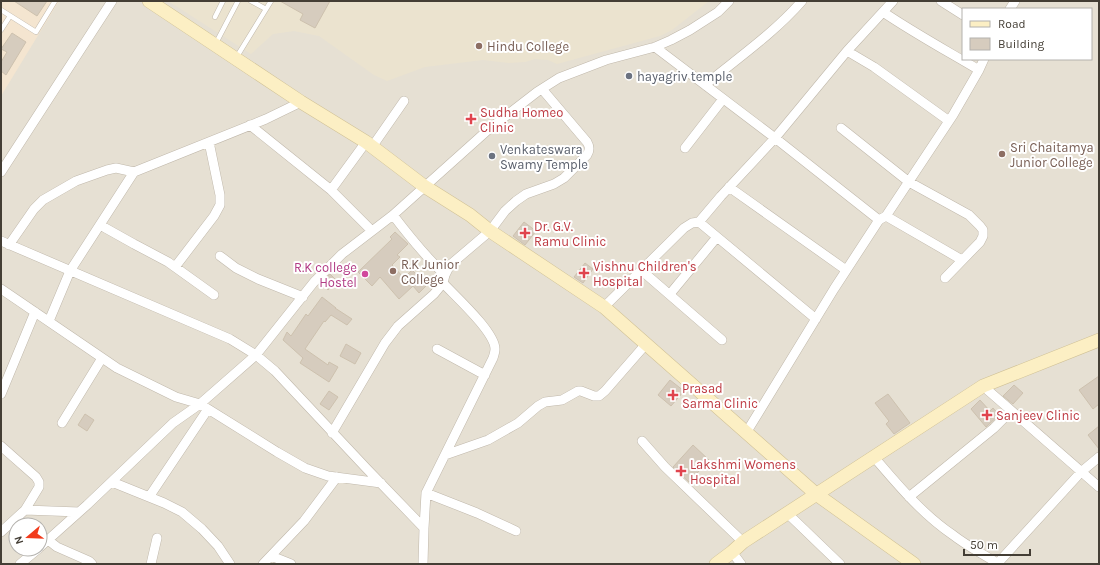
<svg xmlns="http://www.w3.org/2000/svg" width="1100" height="565" viewBox="0 0 1100 565" font-family="Karla,sans-serif">
	<rect width="100%" height="100%" fill="#f2eee5"/>
	<path fill="#e6e0d3" fill-rule="evenodd" d="M1 1H1099V564H1ZM963 9H1091V59H963ZM16 525H40V549H16Z"/>
	<path fill="#f4e5d0" d="M1 1H59L1 96Z"/>
	<path fill="#ebe3cf" d="M168 1H709L672 30 660 36 557 64 548 60 535 59 525 62 509 63 483 60 425 67 387 81 374 75 319 36 294 31 273 34 251 54Z"/>
	<path fill="#d6ccbe" stroke="#cdc1ae" d="M14 1H47L37 16Z
		M280 1H330L315 28 300 20 303 14Z
		M12 33 26 42 6 75 1 71V62L7 52 1 49Z
		M524 222 536 231 525 245 513 236Z
		M395 232 408 244 397 255 400 257 392 265 404 278 412 270 427 285 419 293 413 286 399 299 380 277 372 286 358 272 392 239 390 237Z
		M585 263 593 269 583 283 574 277Z
		M330 274 337 281 328 290 321 283Z
		M322 297 336 308H335L352 319 347 325 331 315 325 322 324 321 305 349 328 365 329 362 338 367 329 382 300 363 303 358 283 340 287 332 291 336 306 314 308 316Z
		M346 344 361 353 355 364 340 356Z
		M1099 376V404L1093 409 1079 390Z
		M670 380 684 391 671 406 658 395Z
		M1014 385 1023 393 1013 404 1003 396Z
		M329 391 338 397 329 410 320 404Z
		M888 394 910 423 894 434 886 424 889 421 875 403Z
		M980 400 990 411 993 408 999 415 986 427 971 409Z
		M85 414 94 420 87 431 78 425Z
		M1099 426V449L1088 435Z
		M693 445 709 460 689 482 673 467Z"/>
	<g fill="none" stroke-linecap="round" stroke-linejoin="round">
		<defs>
			<path id="lane" d="M251 1 266 9
				M1 10 36 32 55 1
				M215 17 223 1
				M1 30 10 16
				M216 43 238 1
				M236 58 271 1"/>
			<path id="street" d="M941 1 963 15
				M1010 9 1015 1
				M883 12C914 33 947 51 979 70
				M655 47 775 138 879 220
				M847 51 874 67 949 121
				M705 85C738 58 774 33 802 1
				M250 125 331 190 372 231
				M841 128 909 182 969 215 980 226 983 230V236L980 242 945 278
				M372 147 404 101
				M685 148 723 99
				M1 172 112 1
				M729 187 846 270
				M331 190 366 142
				M393 215C409 236 425 256 445 275
				M886 216 962 260
				M699 222 721 196 775 138 847 51 893 1
				M100 225 134 244 168 262 214 295
				M1 241 230 339 256 355 275 371 367 469 424 528 423 564
				M9 245 34 209 43 200 76 181 107 170 116 168 134 172
				M220 256 236 268 258 279 303 297
				M175 267 214 216 220 205V195L209 142
				M641 270 722 340
				M1 289 117 368 176 397 200 404 277 452 305 468 328 476 381 483
				M670 294 717 237
				M604 307 684 228 692 223 699 222 816 319
				M49 321 70 271 134 172 266 119 301 102
				M437 349 485 375
				M983 386 1099 487
				M1 394 35 312
				M62 423 102 358
				M332 433 385 343 398 326 434 294 443 283 445 275 450 265 490 231 505 211 516 201 526 194 554 184 564 178 587 155C590 150 590 147 587 142L542 89
				M746 433 834 289 879 220 886 216 953 115 979 70 984 59
				M642 441 665 467 743 542
				M1 446 36 477 39 482V487L25 510 79 512
				M445 455 488 440 518 423 538 406 545 402 562 400 578 391H581L594 396H599L605 391 646 344
				M874 457C898 485 922 514 953 535 967 546 983 554 997 563
				M112 482 164 503 182 512 202 529 218 546 230 564
				M426 493 477 513 516 531
				M149 497 208 409
				M909 497 994 428 1011 411
				M787 513 840 564
				M424 528 426 493 493 358C494 355 495 352 495 349 495 332 455 296 443 283
				M1 532 25 510
				M48 540 57 547 89 561 92 564
				M40 547 87 505 173 423 200 404 256 355 314 282 342 254 393 215 489 129 537 92 559 78 606 60 655 47 671 40 690 30 718 12 729 1
				M732 552 741 564
				M271 556 291 564
				M20 564 38 549
				M151 564 157 538
				M263 564 304 521 337 477
				M997 564 1081 472 1099 457"/>
			<path id="secondary" d="M149 1 301 102 366 142 424 186 470 215 490 231 604 307 816 494 914 564
				M716 564 732 552 743 542 983 386 1099 340"/>
		</defs>
		<use href="#lane" stroke="#c0b8ab" stroke-width="5.5"/>
		<use href="#street" stroke="#c0b8ab" stroke-width="10"/>
		<use href="#secondary" stroke="#d0c196" stroke-width="14"/>
		<use href="#lane" stroke="#fff" stroke-width="4.5"/>
		<use href="#street" stroke="#fff" stroke-width="9"/>
		<use href="#secondary" stroke="#fcefc4" stroke-width="13"/>
	</g>
	<g fill="#8d6e63" stroke="#fff" stroke-width="1.5">
		<circle cx="479" cy="46" r="4"/>
		<circle cx="1002" cy="154" r="4"/>
		<circle cx="393" cy="271" r="4"/>
	</g>
	<g fill="#6b7280" stroke="#fff" stroke-width="1.5">
		<circle cx="629" cy="76" r="4"/>
		<circle cx="492" cy="156" r="4"/>
	</g>
	<g fill="#e0444e" stroke="#fff" stroke-width="1.5">
		<path d="M469 113h4v4h4v4h-4v4h-4v-4h-4v-4h4z"/>
		<path d="M523 227h4v4h4v4h-4v4h-4v-4h-4v-4h4z"/>
		<path d="M582 267h4v4h4v4h-4v4h-4v-4h-4v-4h4z"/>
		<path d="M671 389h4v4h4v4h-4v4h-4v-4h-4v-4h4z"/>
		<path d="M985 409h4v4h4v4h-4v4h-4v-4h-4v-4h4z"/>
		<path d="M679 465h4v4h4v4h-4v4h-4v-4h-4v-4h4z"/>
	</g>
	<circle fill="#d1479c" stroke="#fff" stroke-width="1.5" cx="365" cy="274" r="4"/>
	<g text-anchor="middle" stroke-width="4" stroke-linejoin="round" paint-order="stroke">
		<g font-size="13" fill="#785e54" stroke="#fff" text-anchor="start">
			<text x="487" y="51">Hindu College</text>
			<text x="1010" y="152">Sri Chaitamya<tspan x="1010" dy="15">Junior College</tspan></text>
			<text x="401" y="269">R.K Junior<tspan x="401" dy="15">College</tspan></text>
		</g>
		<g font-size="13" fill="#5b616d" stroke="#fff" text-anchor="start">
			<text x="637" y="81">hayagriv temple</text>
			<text x="500" y="154">Venkateswara<tspan x="500" dy="15">Swamy Temple</tspan></text>
		</g>
		<g font-size="13" fill="#be3a42" stroke="#fff" text-anchor="start">
			<text x="480" y="117">Sudha Homeo<tspan x="480" dy="15">Clinic</tspan></text>
			<text x="534" y="231">Dr. G.V.<tspan x="534" dy="15">Ramu Clinic</tspan></text>
			<text x="593" y="271">Vishnu Children's<tspan x="593" dy="15">Hospital</tspan></text>
			<text x="682" y="393">Prasad<tspan x="682" dy="15">Sarma Clinic</tspan></text>
			<text x="996" y="420">Sanjeev Clinic</text>
			<text x="690" y="469">Lakshmi Womens<tspan x="690" dy="15">Hospital</tspan></text>
		</g>
		<g font-size="13" fill="#b23c85" stroke="#fff" text-anchor="end">
			<text x="357" y="272">R.K college<tspan x="357" dy="15">Hostel</tspan></text>
		</g>
	</g>
	<rect width="1100" height="565" fill="none" stroke="#443e35" stroke-width="4"/>
	<rect x="962" y="8" width="130" height="52" fill="#ffffff" stroke="#b4b2ae"/>
	<rect x="970" y="21" width="20" height="6" fill="#fcefc4" stroke="#b4b2ae"/>
	<text x="998" y="28" font-size="12" fill="#443e35">Road</text>
	<rect x="970" y="38" width="20" height="12" fill="#d6ccbe" stroke="#b4b2ae"/>
	<text x="998" y="48" font-size="12" fill="#443e35">Building</text>
	<g transform="translate(28 537) rotate(251)"><circle r="19" fill="#ffffff" stroke="#b4b2ae"/>
	<path d="M0-3L7 15L0 10L-7 15Z" fill="#f23b1c"/>
	<text y="-6" font-size="11" font-weight="bold" text-anchor="middle" fill="#443e35">N</text>
	</g>
	<path d="M964 549v6h66v-6" fill="none" stroke="#443e35" stroke-width="2"/>
	<text x="970" y="549" font-size="12" fill="#443e35" stroke="#ffffff" stroke-width="3" paint-order="stroke">50 m</text>
</svg>
